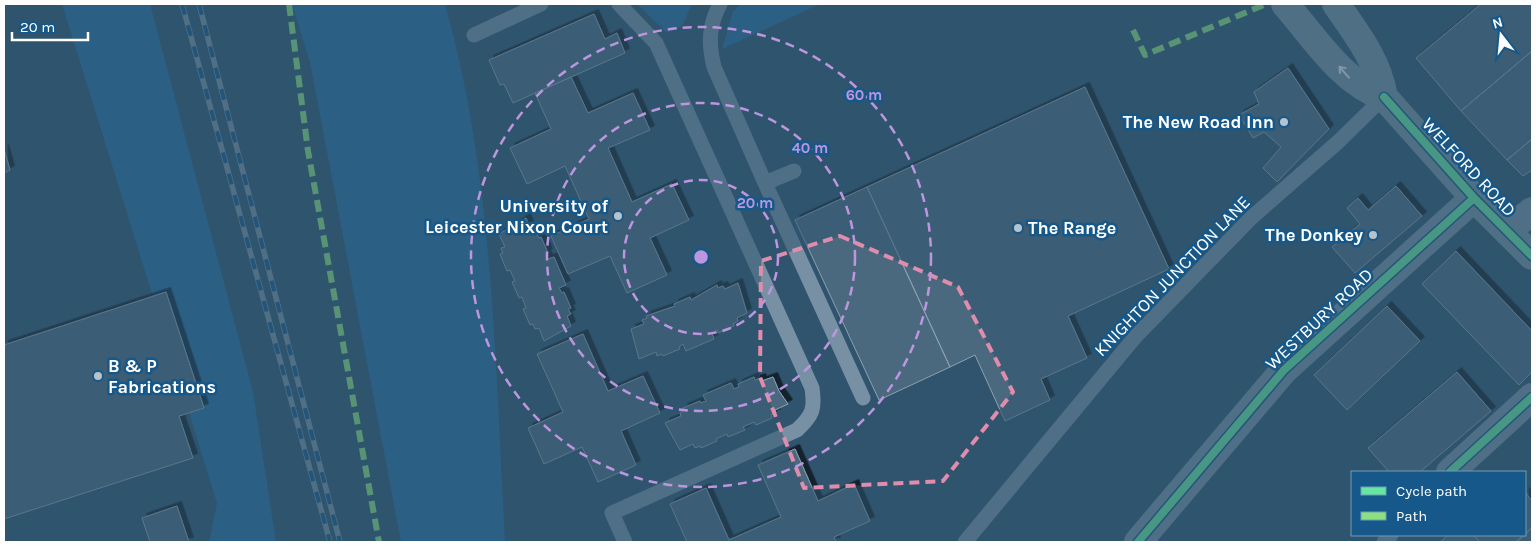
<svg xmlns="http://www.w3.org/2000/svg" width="1536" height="546" viewBox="0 0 1536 546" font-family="Karla,sans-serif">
	<defs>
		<filter id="shadow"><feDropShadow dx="4.5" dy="-4.5" stdDeviation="0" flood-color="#0009"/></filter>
	</defs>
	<rect width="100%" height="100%" fill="#30546e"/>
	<path fill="#266d9e" d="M62 4H150L253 392 276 542H209L217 503Z
		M292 4H445C494 178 495 363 505 542H401L310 62Z
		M637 4H692L682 26 667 33Z
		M741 4H820L722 49 733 11Z"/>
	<path fill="#4c697e" stroke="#8ba1b1" filter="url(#shadow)" d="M1481 4H1532V51L1461 111 1416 58Z
		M594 14 605 39 617 33 625 53 513 103 504 84 500 85 489 60Z
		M1532 51V139L1507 160 1461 111Z
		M1288 68 1329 129 1277 182 1263 168 1281 147 1264 132 1253 138 1239 115 1259 104 1254 92Z
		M571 77 588 113 633 93 650 130 608 148 632 202 672 184 689 220 650 238 667 275 627 293 610 256 568 274 551 236 589 219 565 166 527 184 510 148 551 129 535 93Z
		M1085 87 1169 269 1068 316 1087 358 1041 379 1050 400 1005 421 975 355 950 367 867 187Z
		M1532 139V170L1523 176 1507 160Z
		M4 149 10 170 4 173Z
		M1396 186 1422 216 1355 273 1332 247 1360 224 1347 208 1358 198 1368 210Z
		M867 187 950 367 879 400 795 220Z
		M526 218 533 235 536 233 539 238 541 237 548 253 546 255 548 259 554 257 566 285 559 288 562 293 564 292 571 308 568 309 571 314 567 316 571 326 544 341 539 328 535 329 533 324 530 325 523 309 526 308 522 297 519 298 512 282 515 281 510 270 507 271 500 254 503 253 501 248 505 247 499 234Z
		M1456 251 1532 331V372L1519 385 1422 284Z
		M738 283 747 313 737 318 738 321 733 324 734 326 718 333 717 330 712 333 714 339 686 351 683 344 679 347 680 349 663 356 662 354 657 356 656 352 639 359 631 329 644 324 642 320 647 318 646 316 675 306 674 304 690 297 691 300 717 285 718 288 723 286 725 289Z
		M166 292 204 408 179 416 193 458 4 519V345Z
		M1387 306 1420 341 1347 410 1314 375Z
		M583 334 608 391 643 376 660 413 621 431 636 465 598 482 582 447 544 464 528 428 563 412 537 354Z
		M1457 372 1491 411 1420 472H1389L1368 448Z
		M754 377 755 380 761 378 762 381 773 377 779 391 788 404 775 410 776 413 771 415 772 418 756 425 754 422 743 427 745 430 728 437 727 434 716 439 717 441 701 448 700 446 695 448 693 444 680 450 665 423 681 416 680 413 684 410 683 408 700 401 701 403 706 401 703 395 731 383 734 389 739 387 738 384Z
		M795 449 818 501 854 484 870 521 834 537 836 542H687L670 504 706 488 729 540 781 517 758 465Z
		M1525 492 1532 501V527L1525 534Z
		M177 506 189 542H150L142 518Z
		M1532 527V542H1516L1525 535Z
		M1448 535H1473L1480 542H1440Z
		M1473 535H1524L1515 542H1480Z"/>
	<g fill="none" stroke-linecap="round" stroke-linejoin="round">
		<path stroke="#7790a4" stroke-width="15" d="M619 4 656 43 812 388C815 409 813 415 797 430L612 513 625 542
			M720 4C709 25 708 43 714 67L765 183 794 171
			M474 35 541 4
			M765 183 863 398
			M965 542 1136 336 1251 218 1338 142 1384 97
			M1384 542 1391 535"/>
		<path stroke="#7790a4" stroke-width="28" d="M1507 231 1532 211
			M1450 472 1532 397
			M1138 542 1284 370 1474 198"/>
		<path stroke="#7690a1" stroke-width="28" d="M1285 4C1314 37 1341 82 1384 97L1474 198 1532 256
			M1336 4C1357 34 1378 61 1384 97"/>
		<defs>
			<path id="rail" d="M182 4 330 542
				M199 4 340 542"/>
		</defs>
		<use href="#rail" stroke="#7890a3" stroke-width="5.5"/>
		<use href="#rail" stroke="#155889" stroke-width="4" stroke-dasharray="11" stroke-linecap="butt"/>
		<path stroke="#8de07e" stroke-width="6" stroke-dasharray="12 6" stroke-linecap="butt" d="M289 4 308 151 379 542
			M1133 30 1145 55 1266 4"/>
		<defs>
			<path id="cycleway" d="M1384 97 1474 198 1532 256
				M1450 472 1532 397
				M1138 542 1284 370 1474 198"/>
		</defs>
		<use href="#cycleway" stroke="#155889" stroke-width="11"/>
		<use href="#cycleway" stroke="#66e7a1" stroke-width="8"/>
	</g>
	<defs><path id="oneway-shaft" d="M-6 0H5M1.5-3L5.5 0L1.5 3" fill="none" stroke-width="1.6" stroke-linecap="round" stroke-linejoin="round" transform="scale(1.25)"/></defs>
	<use stroke="#e4e9ec" href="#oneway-shaft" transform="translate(1344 72) rotate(-131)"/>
	<path d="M0 0H1536V546H0ZM840 236 958 287 1013 392 943 481 804 488 760 377 761 261Z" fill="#30546e" fill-opacity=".55" fill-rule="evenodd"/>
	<path fill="none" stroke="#e08cad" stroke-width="4" stroke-dasharray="10 6" stroke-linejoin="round" d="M840 236 958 287 1013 392 943 481 804 488 760 377 761 261Z"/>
	<g fill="none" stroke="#bd96df" stroke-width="2.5" stroke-dasharray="9 6">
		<circle cx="701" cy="257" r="77"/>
		<circle cx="701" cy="257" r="154"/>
		<circle cx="701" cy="257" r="230"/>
	</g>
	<g fill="#b7c3cc" stroke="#155889" stroke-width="2">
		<circle cx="1284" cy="122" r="5"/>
		<circle cx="618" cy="216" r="5"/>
		<circle cx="1018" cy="228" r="5"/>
		<circle cx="1373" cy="235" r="5"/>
		<circle cx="98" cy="376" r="5"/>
	</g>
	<g text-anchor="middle" stroke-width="5" stroke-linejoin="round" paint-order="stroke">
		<g font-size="18" font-weight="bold" fill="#fff" stroke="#155889" text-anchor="end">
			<text x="1274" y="128">The New Road Inn</text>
			<text x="608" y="212">University of<tspan x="608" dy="21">Leicester Nixon Court</tspan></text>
			<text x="1028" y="234" text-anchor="start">The Range</text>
			<text x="1363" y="241">The Donkey</text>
			<text x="108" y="372" text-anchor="start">B &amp; P<tspan x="108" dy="21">Fabrications</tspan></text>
		</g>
		<g font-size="18" fill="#fff" stroke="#155889">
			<text transform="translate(1469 167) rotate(47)" y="6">WELFORD ROAD</text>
			<text transform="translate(1172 276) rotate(-46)" y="6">KNIGHTON JUNCTION LANE</text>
			<text transform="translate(1319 319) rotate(-43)" y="6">WESTBURY ROAD</text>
		</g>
	</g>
	<circle cx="701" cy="257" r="8" fill="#bd96df" stroke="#155889" stroke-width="2.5"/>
	<g font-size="15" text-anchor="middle" font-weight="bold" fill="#bd96df" stroke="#155889" stroke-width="5" stroke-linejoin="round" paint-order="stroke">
		<text x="864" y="100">60 m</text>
		<text x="810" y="153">40 m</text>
		<text x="755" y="208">20 m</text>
	</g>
	<rect width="1536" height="546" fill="none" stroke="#ffffff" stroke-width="10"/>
	<rect x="1351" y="471" width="175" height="65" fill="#155889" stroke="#739bb8"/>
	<rect x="1361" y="487" width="25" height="8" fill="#66e7a1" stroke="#739bb8"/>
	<text x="1396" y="496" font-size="15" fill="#ffffff">Cycle path</text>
	<rect x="1361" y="512" width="25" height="8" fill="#8de07e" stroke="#739bb8"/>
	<text x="1396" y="521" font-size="15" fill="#ffffff">Path</text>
	<g transform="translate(1501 35) rotate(344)" stroke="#155889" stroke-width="4" paint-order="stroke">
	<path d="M0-4L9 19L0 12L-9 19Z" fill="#ffffff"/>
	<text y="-8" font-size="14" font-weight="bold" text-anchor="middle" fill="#ffffff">N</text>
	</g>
	<path d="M12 32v8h76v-8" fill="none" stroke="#ffffff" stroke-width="2.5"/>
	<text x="20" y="32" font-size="15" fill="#ffffff" stroke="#155889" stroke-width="4" paint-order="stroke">20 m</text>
</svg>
